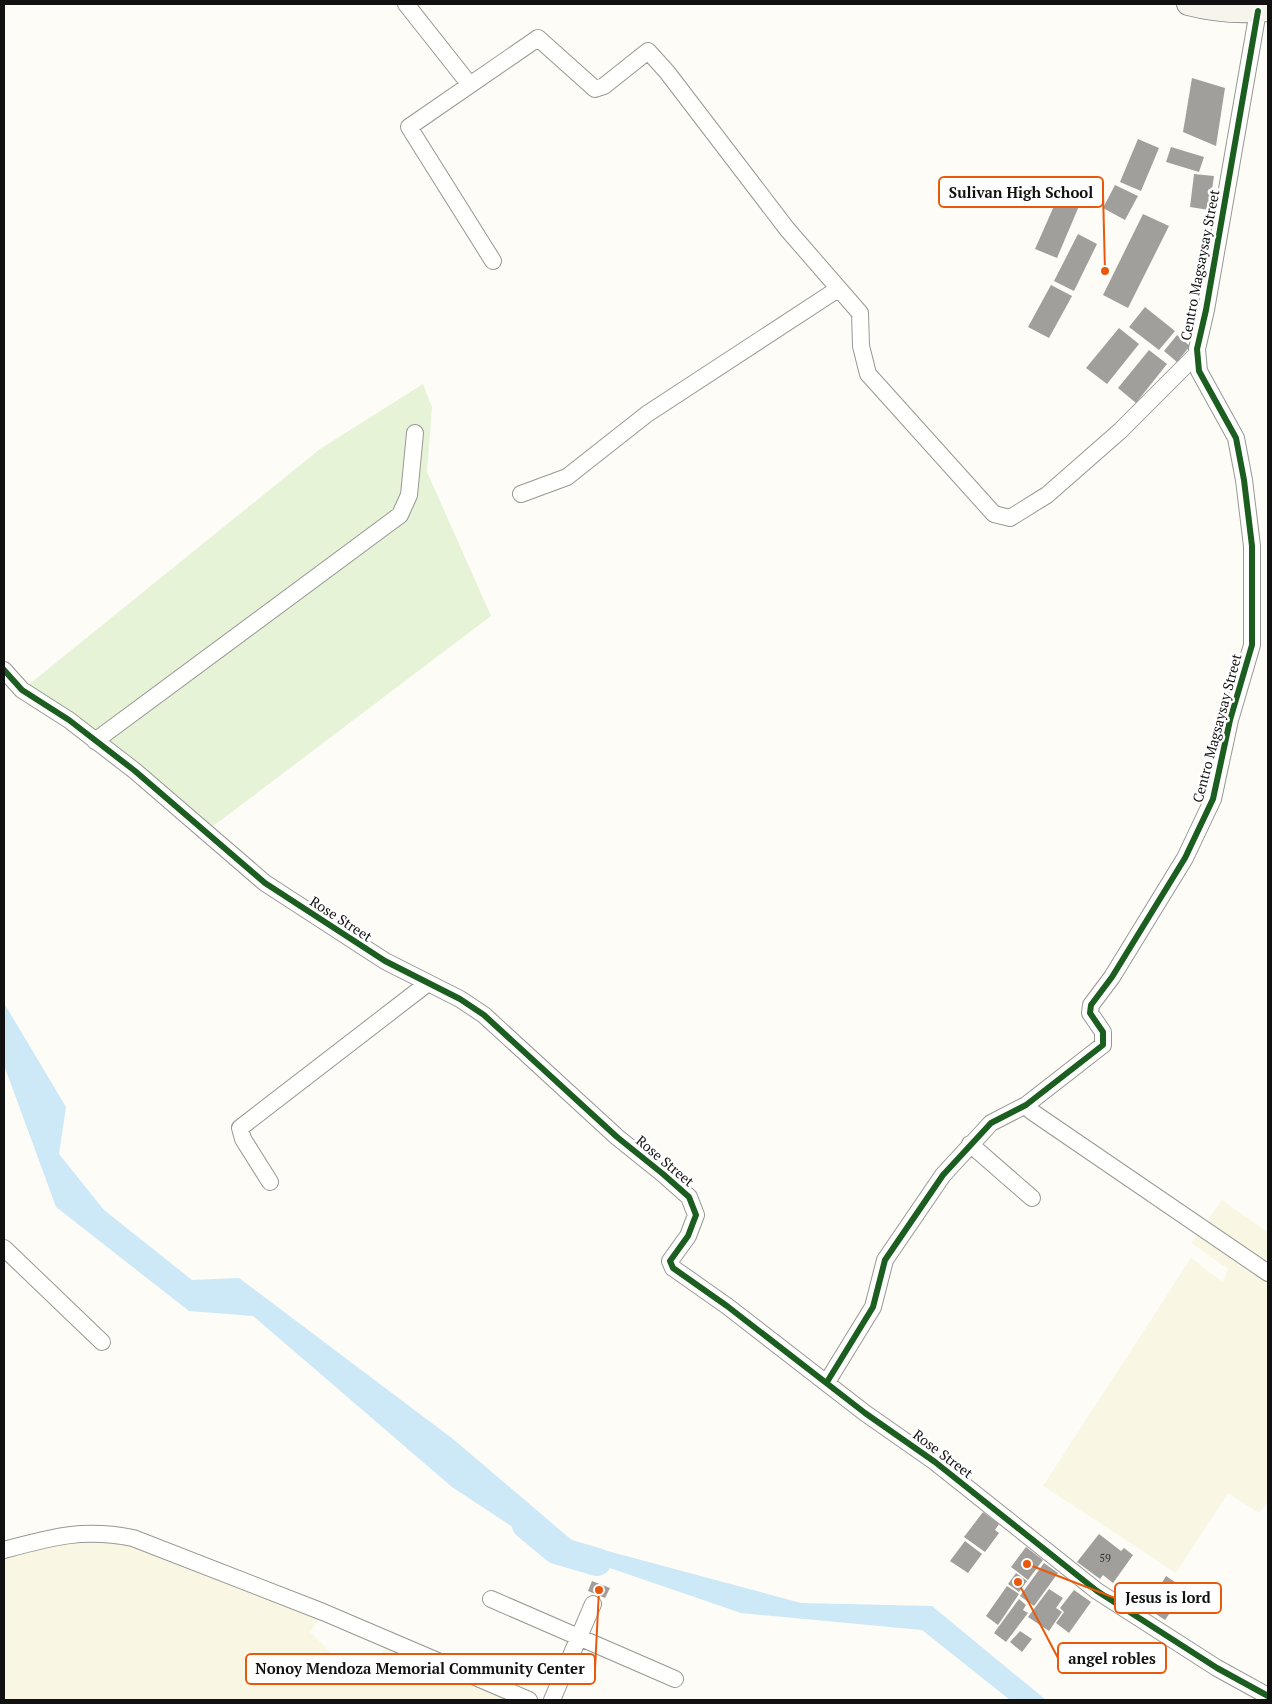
<svg xmlns="http://www.w3.org/2000/svg" width="1272" height="1704" viewBox="0 0 1272 1704" font-family="'PT Serif',serif">
	<rect width="100%" height="100%" fill="#fdfcf7"/>
	<path fill="#f9f7e4" d="M1222 1200 1268 1232V1501L1259 1513 1228 1493 1176 1573 1043 1486 1191 1258 1223 1282 1228 1269 1191 1243Z
		M99 1538 133 1544 319 1619 310 1632 361 1682 386 1646 514 1700H4V1556L58 1542Z"/>
	<path fill="#e7f3d7" d="M423 384 432 407 427 472 491 616 212 827 106 741 403 520V493L394 511 94 733 27 686 320 449Z"/>
	<path fill="#cde8f7" d="M4 1003 66 1107 59 1154 104 1210 192 1280 239 1278 453 1439 574 1542 801 1603 932 1606 1046 1700H1010L922 1630 741 1613 537 1543 452 1487 253 1316 189 1311 56 1207 4 1065Z"/>
	<g fill="none" stroke-linecap="round" stroke-linejoin="round">
		<path stroke="#cde8f7" stroke-width="28" d="M526 1525 556 1550 597 1562"/>
	</g>
	<path fill="#a19f9c" d="M1192 78 1225 88 1216 146 1183 132Z
		M1138 139 1159 148 1141 191 1120 182Z
		M1171 147 1204 157 1199 172 1166 162Z
		M1194 174 1214 176 1209 210 1190 207Z
		M1115 185 1138 196 1125 220 1103 208Z
		M1058 197 1079 206 1057 258 1035 249Z
		M1143 214 1169 226 1128 308 1103 295Z
		M1078 234 1097 244 1074 291 1054 281Z
		M1051 285 1072 296 1049 338 1028 327Z
		M1145 307 1175 331 1159 350 1129 327Z
		M1119 328 1139 344 1107 384 1086 368Z
		M1177 335 1190 346 1177 362 1164 351Z
		M1149 350 1167 364 1136 403 1118 388Z
		M983 1512 999 1524 995 1530 999 1533 985 1552 964 1537Z
		M1099 1534 1121 1551 1124 1548 1133 1555 1113 1583 1103 1575 1100 1579 1077 1562Z
		M965 1541 982 1554 968 1573 950 1561Z
		M1026 1547 1043 1560 1028 1580 1011 1567Z
		M1044 1563 1058 1573 1034 1606 1020 1596Z
		M1016 1573 1027 1581 1019 1592 1008 1584Z
		M1166 1576 1175 1582 1172 1586 1183 1594 1165 1620 1138 1602 1144 1594 1152 1599Z
		M592 1581 610 1588 605 1598 588 1591Z
		M1007 1586 1019 1594 998 1625 986 1616Z
		M1049 1589 1063 1598 1056 1608 1062 1612 1049 1631 1028 1617Z
		M1074 1590 1091 1602 1069 1633 1056 1623 1064 1612 1060 1608Z
		M1019 1599 1026 1605 1023 1610 1028 1613 1006 1642 994 1633Z
		M1020 1631 1032 1639 1022 1652 1010 1642Z"/>
	<g fill="none" stroke-linecap="round" stroke-linejoin="round">
		<defs>
			<path id="street" d="M406 4 470 85
				M493 261 409 127 538 38 595 89 604 86 648 51 667 72 787 229 860 313 861 346 868 374 994 514 1010 518 1047 495 1120 431 1197 354
				M521 494 567 477 647 414 838 289
				M4 670 22 690 69 720 135 771 265 883 385 961 460 999 484 1015 617 1137 663 1174 689 1197 696 1215 688 1236 670 1261 673 1268 727 1306 865 1413 935 1462 1097 1591 1217 1668 1268 1696
				M95 741 400 515 409 495 415 433
				M1026 1105 1031 1111 1268 1273
				M970 1144 1032 1198
				M270 1182 243 1139 240 1128 428 983
				M4 1248 102 1342
				M827 1382 873 1307 885 1260 943 1175 991 1123 1026 1105 1103 1045V1032L1090 1013 1091 1005 1112 977 1185 858 1213 799 1230 720 1252 645V546L1244 480 1236 438 1199 371 1197 349 1206 310 1258 11
				M4 1550C52 1537 83 1528 133 1538L323 1612 529 1700
				M491 1599 675 1679
				M552 1700 593 1604"/>
			<path id="secondary" d="M1188 4C1215 11 1240 13 1268 10"/>
		</defs>
		<use href="#street" stroke="#979795" stroke-width="18"/>
		<use href="#secondary" stroke="#8e8d8b" stroke-width="24"/>
		<use href="#street" stroke="#fffffe" stroke-width="16"/>
		<use href="#secondary" stroke="#f6f4eb" stroke-width="22"/>
		<defs>
			<path id="cycleway" d="M4 670 22 690 69 720 135 771 265 883 385 961 460 999 484 1015 617 1137 663 1174 689 1197 696 1215 688 1236 670 1261 673 1268 727 1306 865 1413 935 1462 1097 1591 1217 1668 1268 1696
				M827 1382 873 1307 885 1260 943 1175 991 1123 1026 1105 1103 1045V1032L1090 1013 1091 1005 1112 977 1185 858 1213 799 1230 720 1252 645V546L1244 480 1236 438 1199 371 1197 349 1206 310 1258 11"/>
		</defs>
		<use href="#cycleway" stroke="#fff" stroke-width="9"/>
		<use href="#cycleway" stroke="#1b5e20" stroke-width="6"/>
	</g>
	<g text-anchor="middle" stroke-width="5" stroke-linejoin="round" paint-order="stroke">
		<g font-size="11" fill="#353434">
			<text x="1105" y="1562">59</text>
		</g>
		<g font-size="14" fill="#111" stroke="#fff">
			<text transform="translate(1200 265) rotate(-79)" y="5">Centro Magsaysay Street</text>
			<text transform="translate(1217 728) rotate(-75)" y="5">Centro Magsaysay Street</text>
			<text transform="translate(341 919) rotate(33)" y="5">Rose Street</text>
			<text transform="translate(665 1161) rotate(40)" y="5">Rose Street</text>
			<text transform="translate(943 1454) rotate(37)" y="5">Rose Street</text>
		</g>
	</g>
	<path fill="none" stroke="#e8590c" stroke-width="2" d="M1105 271L1103 192M1027 1564L1115 1598M1018 1582L1058 1658M599 1590L595 1669"/>
	<g fill="#e8590c" stroke="#fff" stroke-width="2">
		<circle cx="1105" cy="271" r="5"/>
		<circle cx="1027" cy="1564" r="5"/>
		<circle cx="1018" cy="1582" r="5"/>
		<circle cx="599" cy="1590" r="5"/>
	</g>
	<g fill="#fff" stroke="#e8590c" stroke-width="2">
		<rect x="939" y="177" width="164" height="30" rx="5"/>
		<rect x="1115" y="1583" width="106" height="30" rx="5"/>
		<rect x="1058" y="1643" width="108" height="30" rx="5"/>
		<rect x="246" y="1654" width="349" height="30" rx="5"/>
	</g>
	<g font-size="15" text-anchor="middle" font-weight="bold" fill="#111">
		<text x="1021" y="198">Sulivan High School</text>
		<text x="1168" y="1603">Jesus is lord</text>
		<text x="1112" y="1664">angel robles</text>
		<text x="420" y="1674">Nonoy Mendoza Memorial Community Center</text>
	</g>
	<rect width="1272" height="1704" fill="none" stroke="#111111" stroke-width="10"/>
</svg>
